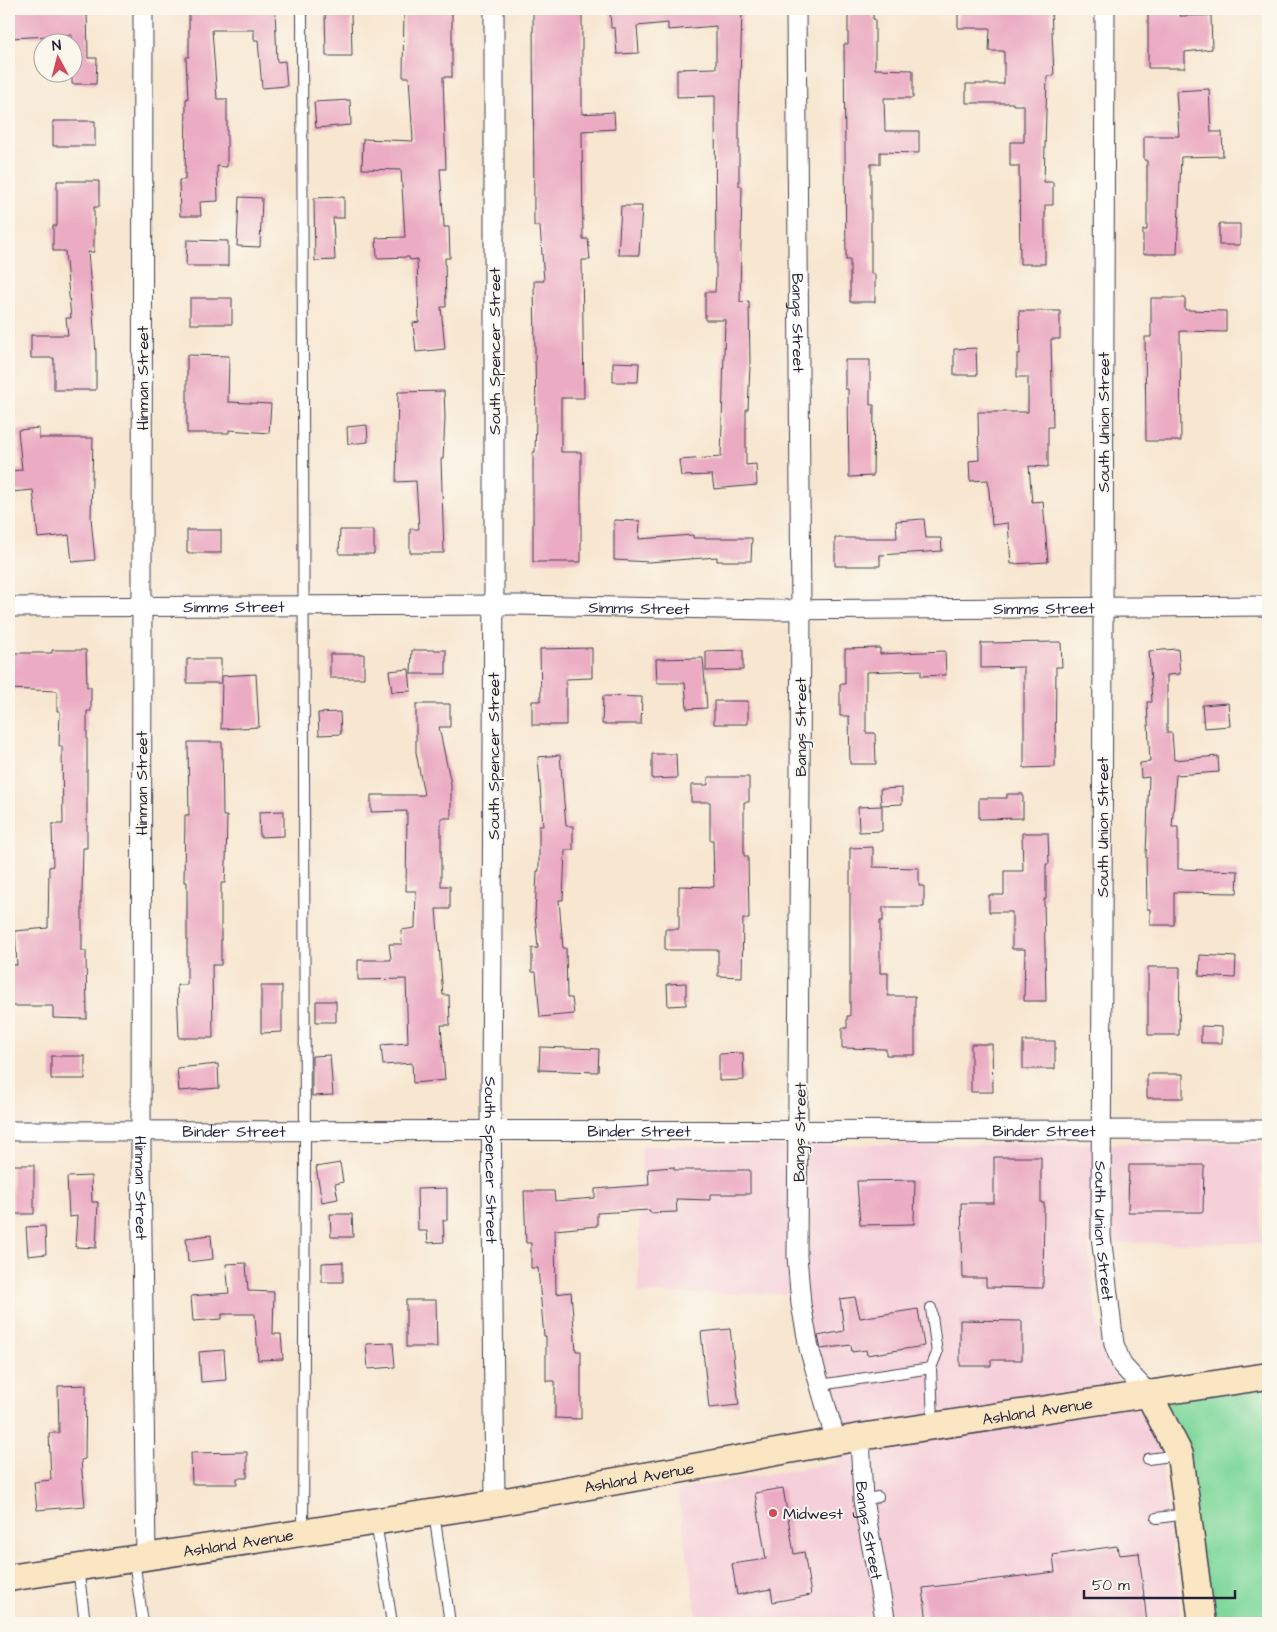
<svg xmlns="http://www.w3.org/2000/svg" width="1277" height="1632" viewBox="0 0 1277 1632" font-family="'Architects Daughter',sans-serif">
	<rect width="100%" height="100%" fill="#fbf7ec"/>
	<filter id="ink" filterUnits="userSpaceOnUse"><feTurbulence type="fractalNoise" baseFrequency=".02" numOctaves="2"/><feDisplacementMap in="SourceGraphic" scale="10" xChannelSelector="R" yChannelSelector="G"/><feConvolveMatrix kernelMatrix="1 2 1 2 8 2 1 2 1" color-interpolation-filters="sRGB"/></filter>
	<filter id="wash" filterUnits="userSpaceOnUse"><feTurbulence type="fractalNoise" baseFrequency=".0096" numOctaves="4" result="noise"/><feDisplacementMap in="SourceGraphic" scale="20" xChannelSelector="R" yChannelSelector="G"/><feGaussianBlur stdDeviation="1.12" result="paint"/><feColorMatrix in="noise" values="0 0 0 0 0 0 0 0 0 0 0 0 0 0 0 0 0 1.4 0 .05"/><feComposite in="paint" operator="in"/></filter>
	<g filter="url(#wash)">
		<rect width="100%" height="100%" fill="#f7e6d0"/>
		<path fill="#f5cfda" d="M1261 1143V1243H1088L1097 1325 1107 1364 1158 1440 1182 1623H698L677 1489 838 1463 788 1294 638 1293 642 1146Z"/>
		<path fill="#80d89c" stroke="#517d6c" d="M1268 1373V1623H1203L1180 1455 1148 1393Z"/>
		<g id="blocks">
			<path fill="#ebabc3" d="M9 9H87L88 58H97L96 84H72V35L9 38Z
				M189 9H275L277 62 285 61 287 86 262 88 258 40H254V30H212L217 99H227V167L217 166 218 201 200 202 201 216H180L179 180H185L186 99H188L186 57H189Z
				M325 9H351L352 56H326Z
				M404 9H452V77H443L446 169H440L444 227H449L450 258H445L446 307H441L445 349 416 352 413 323 419 322 417 259 410 260 409 257 377 258 376 238 405 237 401 170 362 169 363 139 413 141 409 77H403Z
				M533 9H582V114L614 112 615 129 582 131 583 239H588L590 260H582L584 398H561V452H581V562H533V452H535L536 420 534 281H544L540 226H534Z
				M610 9H742L739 118V186H742L740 302 749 301 750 366 748 409H746V465L756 464 757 485 714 489 712 475 681 476 679 460 721 457 725 320H705V292H715L716 276 715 96 677 97V69L716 68V26L668 30V23L637 26 639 53 617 54 615 28H611Z
				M848 9H873V19H875V69L913 70V98H884L885 131H919V153L880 152V164H871V274H875V302H850V260H846L844 44H848Z
				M958 9H1051L1054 76H1047L1044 182H1053V205H1045V264H1020L1019 166H1010V142H1024V105H1013V103H966V84H1004V51H989L990 28H958Z
				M1148 9H1180V16L1211 15 1212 49 1185 52V68H1148Z
				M1209 89 1211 132H1222L1223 156 1181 157 1177 254H1143V230H1147V160H1144V136H1179L1176 91Z
				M350 100 351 125 316 128 314 102Z
				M53 121H95V146H53Z
				M57 181H99V207H94V252H88L96 353V390H54V358H31V335H68L66 318H71L65 251H53V226H57Z
				M239 197 262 198 260 247 237 246Z
				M344 197V218H333L335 260 315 261 314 198Z
				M621 206H642L639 255H618Z
				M1219 224H1240V245H1219Z
				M187 240 228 241V266H186Z
				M190 298H232V324H190Z
				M1151 298H1185V310L1226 311V332L1180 331 1181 441H1146L1145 337H1151Z
				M1019 311H1060V339H1051L1053 427H1048V467L1029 466 1032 502 1043 501 1048 562 1011 564 1008 523 992 525 988 480 970 481 969 461 979 460 978 412H1028V377H1017V354H1020Z
				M976 348 977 375H954V349Z
				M187 355 229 356 228 402 271 404 269 433 229 430V433H187Z
				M845 360H870V405H874L873 476 849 477 848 389H845Z
				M613 362 639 363 638 382H613Z
				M444 391 445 418 443 459H441L444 553H410V529H419L416 481 396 482 398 392Z
				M367 425 368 442 348 444 347 427Z
				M39 428V438H93L91 518 95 560 72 562 69 535 38 538 33 490 11 492 10 471 22 470 18 430Z
				M924 519 926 538H941L942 551 880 555V566H835V538H897L896 521Z
				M614 520 640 521 639 539 693 535V538H752L751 561H717V557L649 562 614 560Z
				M187 530H221V553H187Z
				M340 530H374V554H339Z
				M1061 642 1062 667H1056L1055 767 1024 768V667L981 668V643Z
				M592 648V678L566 679V725H532V701H541L540 649Z
				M880 648V654L945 651 946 675 921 676V670L866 672V733H875L876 764H850L849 716H840V684H845V649Z
				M1178 649 1180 674 1167 675V733H1172L1174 760 1218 756 1219 772 1176 775 1172 827H1178V869L1238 871 1237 893 1174 892V925H1150V909H1147L1146 855 1149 777 1141 778 1140 763 1150 762 1147 702H1152L1149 651Z
				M52 650H86L87 687H91V711H87V848H83L82 890V951H86L87 1019 53 1018V1006H9V965H17L15 931 48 928 49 867 53 866 52 824H63L62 746H59L60 711H57V691L9 689V653H52Z
				M412 650H446V674H411Z
				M743 650V670L706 671V651Z
				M330 654H364V678H330Z
				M703 658 707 708 687 709 685 683H657L656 659Z
				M187 659H221V683H187Z
				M409 669 411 691 392 692 389 671Z
				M256 674 259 727 221 729 222 676Z
				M603 696 642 697 641 724H602Z
				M714 701H748V724H714Z
				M1228 703 1230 726 1204 728 1202 705Z
				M416 704H450V727H439L451 784V818H441V886H450V909H436L443 995H449L450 1025H441L445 1080 413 1083 412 1063 383 1065 381 1045 408 1043 406 979 358 980V960H391L389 944H402L401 930 415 928 416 891H406L407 811 371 812V795H424L416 752Z
				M340 712 341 734 319 735 318 713Z
				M188 742H222L223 816H227L226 863 225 883H221V965H212L213 1038H179L177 985H187V882H184L185 815H189Z
				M652 754H676L677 778 652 779Z
				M560 755 566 826H573V850H565L563 900H559L563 948H566L567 998H572L574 1014 540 1017 536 972H532V948H538L535 914 537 871H539V826H543L538 757Z
				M708 777H749V802H744V856H748L749 919H743L742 977 718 976V950H665V929H679V886L714 887 713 840H710V802H691V785H708Z
				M902 788V804L881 805 880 789Z
				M1007 794H1023V818L979 819V798H1007Z
				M882 806V831L859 832 858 807Z
				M284 811V836L260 837 259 812Z
				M1022 833H1048L1049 864H1046V899H1044L1046 1001H1024L1025 949H1012V912H989V895H1004V871H1023Z
				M873 847V867L919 868V886H924V907H883V921H880V973H888V996H915V1055H886V1049L842 1048V1028H847V1016H850V848Z
				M1200 955 1236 957 1235 978 1199 976Z
				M1148 967H1180L1179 1035H1148Z
				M686 983V1005L668 1006 667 984Z
				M261 986H282V1032L261 1033Z
				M316 1001H336V1022H316Z
				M1201 1026 1222 1027V1043H1201Z
				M1023 1041H1055V1069H1023Z
				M971 1044H992L993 1092H971Z
				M540 1047 599 1049 598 1072 539 1070Z
				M743 1053 744 1080 719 1081V1054Z
				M330 1055 333 1095 312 1096V1056Z
				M51 1056H85V1079H51Z
				M218 1064 219 1088 179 1091 177 1068Z
				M1147 1074H1183V1098H1147Z
				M994 1157H1041V1203H1044L1043 1288 986 1287V1278H963L961 1203H994Z
				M340 1163 343 1182 335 1184 338 1199 322 1202 316 1167Z
				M12 1165H34V1214H13Z
				M1129 1165H1204L1203 1212H1128Z
				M674 1167V1170H750V1194H710V1200L676 1199 677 1212 650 1213V1210L597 1213V1226L555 1230 556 1294 571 1292 576 1351H581V1419L555 1418V1381H546V1336H544L538 1268H531V1243H526L524 1191H554L555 1201 595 1198V1189L649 1185 648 1169Z
				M91 1176 92 1202H98L96 1248 75 1247 77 1216 69 1217 67 1177Z
				M915 1180 914 1224 860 1225 857 1181Z
				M447 1188V1220H443L444 1242 428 1243 427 1231H418L417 1189Z
				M330 1214H352L353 1237H331Z
				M45 1226 46 1254 28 1256 26 1227Z
				M211 1235 213 1259 188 1262 186 1238Z
				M343 1262V1282H322V1263Z
				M246 1263 248 1291 274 1292 273 1334H281L283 1359 258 1360 255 1314H222V1319L193 1321 191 1296 229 1293 226 1264Z
				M855 1297 860 1318 918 1309 924 1346 867 1355 866 1350 852 1352 851 1345 821 1349 818 1336 844 1331 840 1299Z
				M406 1300H436L437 1347H406Z
				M960 1320 1022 1321V1360H991V1366H960Z
				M730 1329 739 1405 709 1408 701 1332Z
				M393 1343 395 1367 368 1369 366 1344Z
				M224 1350 226 1380 201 1382 199 1352Z
				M86 1385 85 1459 81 1460 85 1506 37 1510 34 1482 51 1480 49 1433H59L58 1386Z
				M247 1452V1478H237V1484H192L191 1453Z
				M783 1488 794 1554 804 1552 811 1595 773 1602 771 1589 737 1595 732 1564 766 1559 755 1493Z
				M1117 1546 1119 1555 1139 1553 1147 1623H927L923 1588 1055 1572 1053 1555Z"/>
		</g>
	</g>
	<g filter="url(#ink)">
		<use href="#blocks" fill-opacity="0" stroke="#423f51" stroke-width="1"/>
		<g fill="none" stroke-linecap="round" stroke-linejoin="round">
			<defs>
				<path id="lane" d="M302 9 305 1156 303 1532
					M931 1368 937 1353 931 1308
					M820 1385 931 1368 933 1424
					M1148 1459 1179 1455
					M863 1500 878 1497
					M434 1513 450 1623
					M1157 1518 1186 1514
					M376 1522 392 1623
					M134 1560 143 1623
					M78 1568 85 1623"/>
				<g id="street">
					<path id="s1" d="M143 9 141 1156 146 1558"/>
					<path id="s2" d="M494 9V579L491 1101 495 1503"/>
					<path id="s3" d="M796 9 801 610 797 1256 801 1304 809 1348 836 1441"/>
					<path id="s4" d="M1105 9 1101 1236 1114 1344 1122 1365 1148 1393"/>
					<path id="s5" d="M9 607 518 605 769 610 1268 606"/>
					<path id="s6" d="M9 1131 1268 1130"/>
					<path id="s7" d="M860 1437 863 1500 886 1623"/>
				</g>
				<g id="secondary">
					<path d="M1148 1393 1180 1455 1202 1623"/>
					<path id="s8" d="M9 1578 495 1503 860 1437 1268 1376"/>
				</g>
			</defs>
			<use href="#lane" stroke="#423f51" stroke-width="12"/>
			<use href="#street" stroke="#423f51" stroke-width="21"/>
			<use href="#secondary" stroke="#423f51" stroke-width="29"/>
			<use href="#lane" stroke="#fff" stroke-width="10"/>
			<use href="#street" stroke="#fff" stroke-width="19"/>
			<use href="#secondary" stroke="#fbe6c4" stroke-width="26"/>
		</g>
	</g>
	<circle fill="#d1495b" stroke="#fbf7ec" stroke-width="2" cx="773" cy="1513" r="5"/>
	<g text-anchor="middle" stroke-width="4" stroke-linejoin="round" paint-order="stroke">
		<g font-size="16" fill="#22223b" stroke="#fbf7ec">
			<text dy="6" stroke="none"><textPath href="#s3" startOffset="314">Bangs Street</textPath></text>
			<text transform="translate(494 351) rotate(-90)" y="6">South Spencer Street</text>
			<text transform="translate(142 378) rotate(-90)" y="6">Hinman Street</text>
			<text transform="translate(1103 422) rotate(-90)" y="6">South Union Street</text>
			<text dy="6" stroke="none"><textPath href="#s5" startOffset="225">Simms Street</textPath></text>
			<text dy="6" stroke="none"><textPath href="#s5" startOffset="630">Simms Street</textPath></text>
			<text dy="6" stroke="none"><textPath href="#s5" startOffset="1035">Simms Street</textPath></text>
			<text transform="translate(800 727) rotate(-90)" y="6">Bangs Street</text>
			<text transform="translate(493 756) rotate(-90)" y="6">South Spencer Street</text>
			<text transform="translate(141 783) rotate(-90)" y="6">Hinman Street</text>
			<text transform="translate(1102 827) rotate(-90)" y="6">South Union Street</text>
			<text dy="6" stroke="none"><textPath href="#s6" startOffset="1035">Binder Street</textPath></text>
			<text dy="6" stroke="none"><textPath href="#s6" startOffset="225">Binder Street</textPath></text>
			<text dy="6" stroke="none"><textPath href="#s6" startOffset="630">Binder Street</textPath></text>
			<text transform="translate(799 1132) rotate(-89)" y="6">Bangs Street</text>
			<text dy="6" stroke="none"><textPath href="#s2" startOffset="1151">South Spencer Street</textPath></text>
			<text dy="6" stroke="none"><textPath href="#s1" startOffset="1179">Hinman Street</textPath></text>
			<text dy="6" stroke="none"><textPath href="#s4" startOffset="1222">South Union Street</textPath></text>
			<text dy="6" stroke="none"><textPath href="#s8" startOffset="1042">Ashland Avenue</textPath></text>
			<text dy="6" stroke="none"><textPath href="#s8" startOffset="638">Ashland Avenue</textPath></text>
			<text dy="6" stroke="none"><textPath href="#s7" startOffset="94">Bangs Street</textPath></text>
			<text dy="6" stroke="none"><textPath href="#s8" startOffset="232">Ashland Avenue</textPath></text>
		</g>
		<g font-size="16" fill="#22223b" stroke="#fbf7ec" text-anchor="start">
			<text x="783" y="1519">Midwest</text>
		</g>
	</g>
	<rect width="1277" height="1632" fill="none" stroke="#fbf7ec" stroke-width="30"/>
	<g transform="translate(58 58) rotate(353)"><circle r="24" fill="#fbf7ec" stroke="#a4a2a5"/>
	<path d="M0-4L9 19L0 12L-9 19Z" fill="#d1495b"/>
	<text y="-8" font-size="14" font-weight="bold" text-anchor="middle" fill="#22223b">N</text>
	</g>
	<path d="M1084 1590v8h151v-8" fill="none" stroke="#22223b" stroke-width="2.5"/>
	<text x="1092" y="1590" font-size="15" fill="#22223b" stroke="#fbf7ec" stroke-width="4" paint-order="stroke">50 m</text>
</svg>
